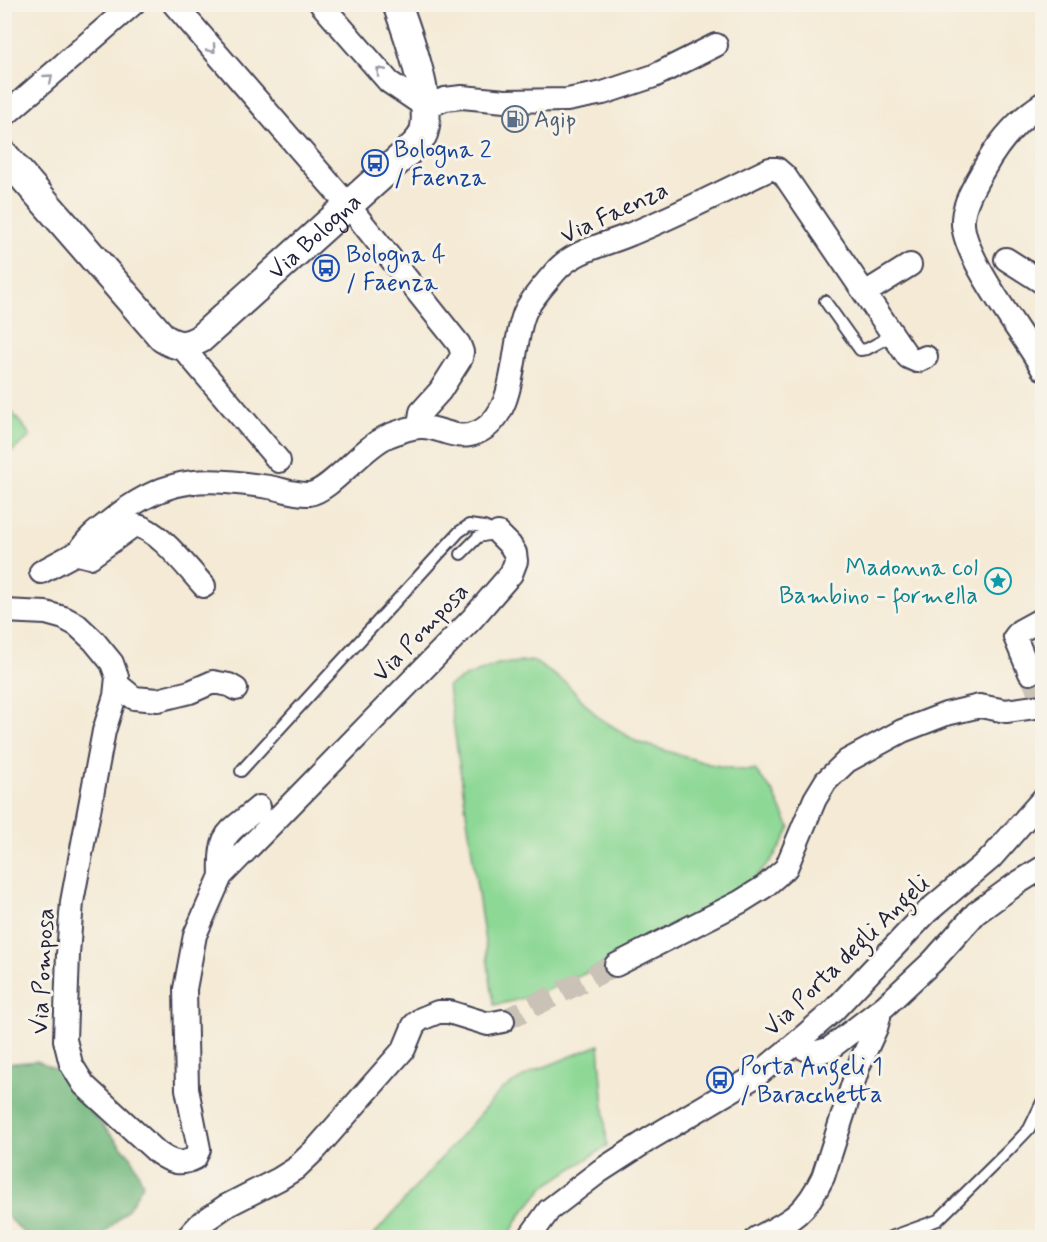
<svg xmlns="http://www.w3.org/2000/svg" width="1047" height="1242" viewBox="0 0 1047 1242" font-family="Mynerve,sans-serif">
	<rect width="100%" height="100%" fill="#f7f3e8"/>
	<filter id="ink" filterUnits="userSpaceOnUse"><feTurbulence type="fractalNoise" baseFrequency=".0167" numOctaves="2"/><feDisplacementMap in="SourceGraphic" scale="12" xChannelSelector="R" yChannelSelector="G"/><feConvolveMatrix kernelMatrix="1 2 1 2 8 2 1 2 1" color-interpolation-filters="sRGB"/></filter>
	<filter id="wash" filterUnits="userSpaceOnUse"><feTurbulence type="fractalNoise" baseFrequency=".008" numOctaves="4" result="noise"/><feDisplacementMap in="SourceGraphic" scale="24" xChannelSelector="R" yChannelSelector="G"/><feGaussianBlur stdDeviation="1.35" result="paint"/><feColorMatrix in="noise" values="0 0 0 0 0 0 0 0 0 0 0 0 0 0 0 0 0 1.4 0 .05"/><feComposite in="paint" operator="in"/></filter>
	<g filter="url(#wash)">
		<rect width="100%" height="100%" fill="#f4ead5"/>
		<path fill="#8dd895" stroke="#587d68" stroke-width="1.5" d="M5 403 31 436 5 457H4Z
			M533 661 565 682 598 717 637 742 709 764 740 770H755L773 792 790 828C780 851 765 870 746 885 716 910 680 925 646 942 597 967 549 996 494 1005L448 686 467 676 498 664Z
			M599 1045 607 1146 545 1186 520 1216 508 1237H372L501 1090 532 1072Z"/>
		<path fill="#72b87e" stroke="#4a6d5c" stroke-width="1.5" d="M37 1061 63 1072 86 1107 132 1158 143 1184 129 1208 101 1237H28L5 1214 4 1064Z"/>
	</g>
	<g filter="url(#ink)">
		<g fill="none" stroke-linecap="round" stroke-linejoin="round">
			<path stroke="#cac2b6" stroke-width="22" stroke-dasharray="22 11" stroke-linecap="butt" d="M1030 673 1042 701
				M503 1021 616 965"/>
			<defs>
				<path id="service" d="M825 301 860 350 867 349 893 335
					M461 554 478 537 498 533
					M241 771 459 532 469 525 484 527 498 533
					M888 1238 938 1220 1009 1150 1029 1129 1042 1102"/>
				<path id="minor" d="M174 4 348 205 459 344 462 352 461 358 440 391 421 412 420 419 423 427
					M321 4 389 82 426 107 445 99 462 97 505 101 567 100 603 93 654 76 716 45
					M1042 104C1016 121 997 144 982 172 974 186 964 203 963 219 960 255 1023 333 1042 368
					M4 116 133 4
					M1006 259 1042 282
					M865 293 910 265
					M181 346 279 461
					M41 572 80 551
					M204 586C187 568 159 529 134 525L90 557 82 555 80 551C87 536 106 525 119 514 171 475 207 478 269 487 281 489 296 495 309 494 331 491 362 447 388 436 398 432 413 426 423 427 442 428 457 441 476 433 519 416 510 346 525 312 531 299 545 284 555 272 573 250 606 245 631 234 678 215 724 191 770 169H777L785 176 908 357 917 361 926 357
					M4 611 46 613 64 618 77 625 94 641 112 663 117 677 115 696 104 731 72 902 68 954 65 1040 71 1064 84 1085 158 1153C171 1162 180 1166 195 1158L199 1149 187 1089 185 989 195 935 221 876 472 619 511 574 516 561 515 553 510 545 498 533
					M1030 673 1015 637 1020 631 1042 619
					M117 684 134 698 158 700 190 692 213 682 229 685 236 689
					M221 876C219 830 227 835 259 807
					M616 965 740 902 764 887 786 868 815 799 826 781 847 761 902 731 946 714 980 706 1006 711 1042 706
					M795 1044 814 1053 829 1049 885 1006 933 961 976 913 1016 884 1042 868
					M187 1238 200 1224 226 1206 279 1179 295 1169 317 1148 404 1049 414 1025 421 1019 438 1012H449L488 1024 503 1021
					M529 1238 549 1210 600 1171 651 1138 756 1076 795 1044 833 1011 928 911 991 858 1042 800
					M757 1238C792 1220 805 1214 823 1177L859 1065 876 1028 879 1017 876 1013"/>
				<g id="tertiary">
					<path id="s1" d="M4 155 163 338C177 347 185 347 200 339L413 147C416 144 420 140 422 136 436 111 407 31 397 4"/>
				</g>
			</defs>
			<use href="#service" stroke="#424052" stroke-width="14"/>
			<use href="#minor" stroke="#424052" stroke-width="26"/>
			<use href="#tertiary" stroke="#424052" stroke-width="32"/>
			<use href="#service" stroke="#fff" stroke-width="10"/>
			<use href="#minor" stroke="#fff" stroke-width="22"/>
			<use href="#tertiary" stroke="#fff" stroke-width="28"/>
		</g>
		<defs><path id="oneway-chevron" d="M-2-3.5L2.5 0L-2 3.5" fill="none" stroke-width="1.6" stroke-linecap="round" stroke-linejoin="round" transform="scale(1.5)"/></defs>
		<g stroke="#9c9ca7">
			<use href="#oneway-chevron" transform="translate(212 49) rotate(49)"/>
			<use href="#oneway-chevron" transform="translate(380 71) rotate(-132)"/>
			<use href="#oneway-chevron" transform="translate(49 78) rotate(-41)"/>
		</g>
	</g>
	<defs>
		<symbol id="fuel-ring" viewBox="-11 -11 22 22"><circle r="9.5" fill="#f7f3e8" stroke="#5c6f8a" stroke-width="1.5"/><path d="M-5.5-6h7V0h2V4h1.3V-2.5L3-4.5l.8-.8L6-3V5H2.5V1h-1V6h-7ZM-4.2-4.7v3.2H.2V-4.7Z" fill="#5c6f8a"/></symbol>
		<symbol id="bus-ring" viewBox="-11 -11 22 22"><circle r="9.5" fill="#f7f3e8" stroke="#1a4fb4" stroke-width="1.5"/><path d="M-5-6H5V4H4V6H2V4H-2V6H-4V4H-5ZM-3.5-4V0h7V-4ZM-3.5 1.2v1.5H-2V1.2ZM2 1.2v1.5H3.5V1.2Z" fill="#1a4fb4"/></symbol>
		<symbol id="sight-ring" viewBox="-11 -11 22 22"><circle r="9.5" fill="#f7f3e8" stroke="#0f9aa8" stroke-width="1.5"/><path d="M0-6L1.8-2.2L6-1.7L2.9 1.2L3.7 5.4L0 3.3L-3.7 5.4L-2.9 1.2L-6-1.7L-1.8-2.2Z" fill="#0f9aa8"/></symbol>
	</defs>
	<g fill-rule="evenodd">
		<use href="#fuel-ring" x="500" y="104" width="30" height="30"/>
		<use href="#bus-ring" x="360" y="148" width="30" height="30"/>
		<use href="#bus-ring" x="311" y="253" width="30" height="30"/>
		<use href="#sight-ring" x="983" y="566" width="30" height="30"/>
		<use href="#bus-ring" x="705" y="1065" width="30" height="30"/>
	</g>
	<g text-anchor="middle" stroke-width="6" stroke-linejoin="round" paint-order="stroke">
		<g font-size="24" fill="#4e5e75" stroke="#f7f3e8" text-anchor="start">
			<text x="534" y="127">Agip</text>
		</g>
		<g font-size="24" fill="#164399" stroke="#f7f3e8" text-anchor="start">
			<text x="394" y="157">Bologna 2<tspan x="394" dy="28">/ Faenza</tspan></text>
			<text x="346" y="262">Bologna 4<tspan x="346" dy="28">/ Faenza</tspan></text>
			<text x="740" y="1074">Porta Angeli 1<tspan x="740" dy="28">/ Baracchetta</tspan></text>
		</g>
		<g font-size="24" fill="#22223b" stroke="#f7f3e8">
			<text transform="translate(614 212) rotate(-25)" y="8">Via Faenza</text>
			<text dy="8" stroke="none"><textPath href="#s1" startOffset="436">Via Bologna</textPath></text>
			<text transform="translate(420 632) rotate(-46)" y="8">Via Pomposa</text>
			<text transform="translate(846 955) rotate(-44)" y="8">Via Porta degli Angeli</text>
			<text transform="translate(42 971) rotate(-87)" y="8">Via Pomposa</text>
		</g>
		<g font-size="24" fill="#0d838f" stroke="#f7f3e8" text-anchor="end">
			<text x="978" y="575">Madonna col<tspan x="978" dy="28">Bambino - formella</tspan></text>
		</g>
	</g>
	<rect width="1047" height="1242" fill="none" stroke="#f7f3e8" stroke-width="24"/>
</svg>
